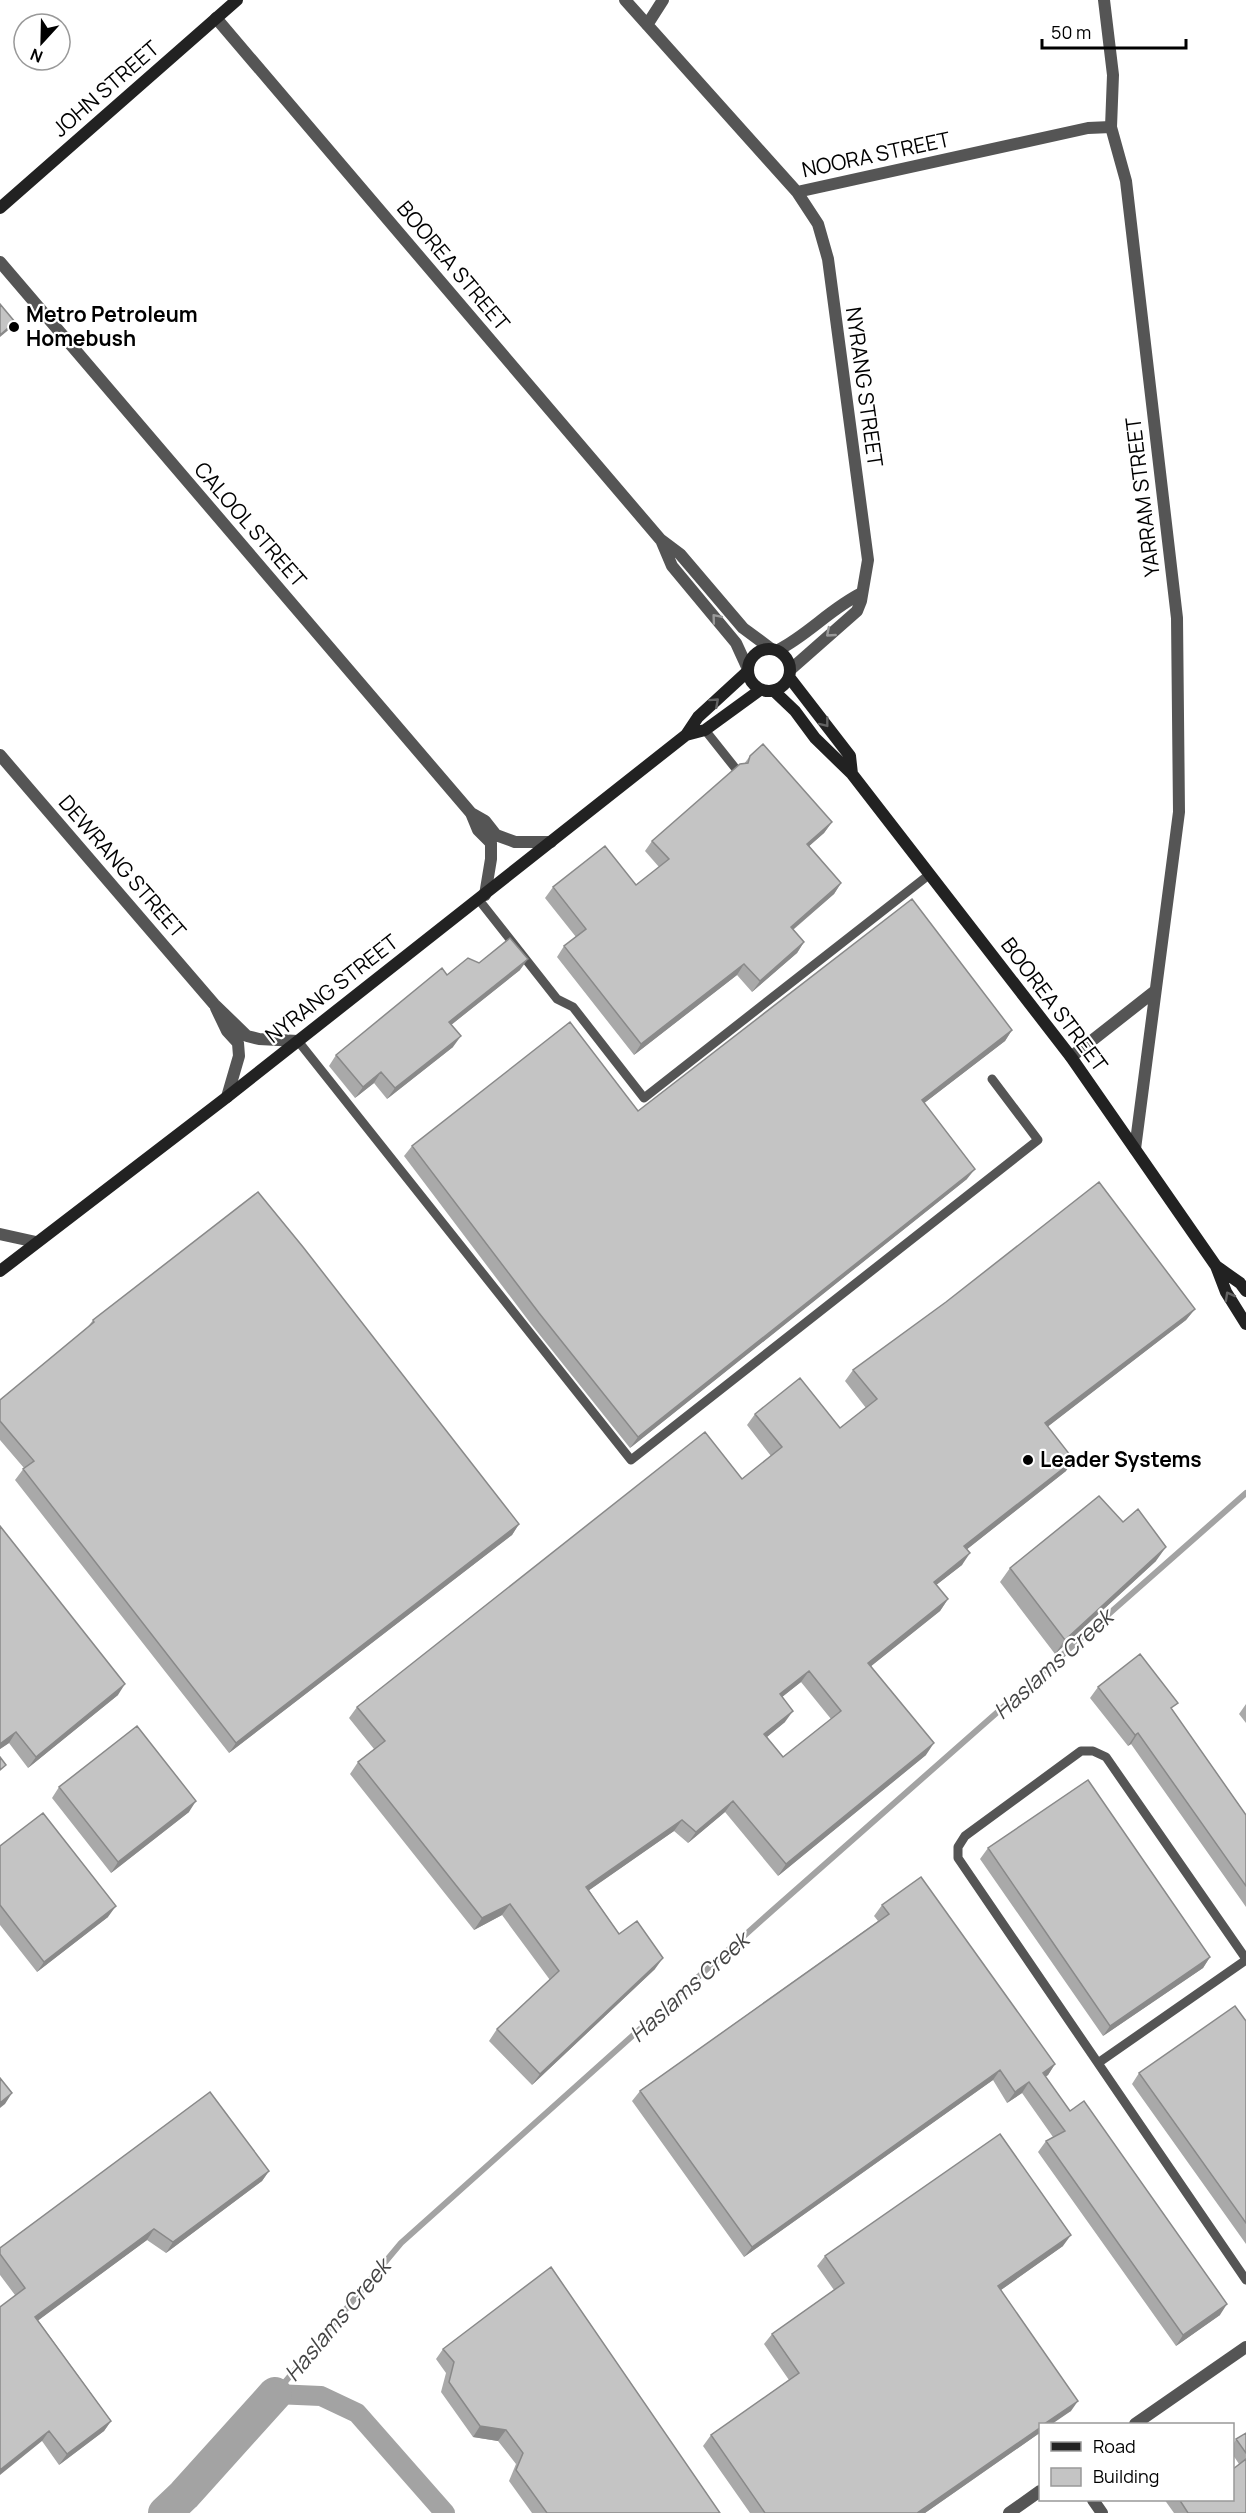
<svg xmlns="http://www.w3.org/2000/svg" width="1246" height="2513" viewBox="0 0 1246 2513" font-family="Manrope,sans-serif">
	<rect width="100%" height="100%" fill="#fff"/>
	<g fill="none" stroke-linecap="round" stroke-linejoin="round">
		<path stroke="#a3a3a3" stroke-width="6" d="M275 2394 401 2243 773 1910 1246 1493"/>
		<path stroke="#a3a3a3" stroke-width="20" d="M275 2394 321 2396 357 2413 445 2513"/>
		<path stroke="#a3a3a3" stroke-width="34" d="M165 2513 184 2495 275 2394"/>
		<path stroke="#555" stroke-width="9" d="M705 730 736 769
			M479 900 557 999 573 1007 644 1098 930 874
			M298 1041 631 1460 1038 1140 992 1079
			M1246 1959 1106 1757 1093 1751H1081L965 1836 958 1847V1858L1246 2280
			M1098 2063 1246 1960"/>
		<path stroke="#555" stroke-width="12" d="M625 0 797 192 1088 128 1111 127
			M1104 0 1113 75 1111 127 1126 181 1177 618 1179 812 1135 1149
			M216 18 660 539 680 554 743 628 770 648
			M647 25 663 0
			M0 262 471 813 485 821 496 835 515 842H551
			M661 540 672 566 736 643 747 667
			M778 650C808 635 831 608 862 593
			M790 670 857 611 861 601 868 560 828 259 818 224 797 192
			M0 755 214 1004 247 1036 259 1039 298 1041
			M471 813 478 830 491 843V859L485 895
			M216 1008 227 1031 238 1043 239 1056 227 1097
			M1071 1057 1155 991
			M0 1234 36 1242
			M1135 2424 1246 2347
			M1093 2500 1102 2513
			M1009 2513 1040 2491"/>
		<path stroke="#222" stroke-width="12" d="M0 208 237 0
			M748 670a21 21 0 1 1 42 0a21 21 0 1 1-42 0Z
			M789 677 850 756 852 774
			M774 691 795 711 815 738 852 774 1071 1057 1216 1266 1226 1292 1246 1324
			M686 735 705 730 760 690
			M1216 1266 1240 1283 1246 1291
			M0 1271 227 1097 686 735 698 717 747 672"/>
	</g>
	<path fill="#a9a9a9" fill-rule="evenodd" d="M750 756 832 822 824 833 809 846 841 883 834 894 793 930 804 942 797 953 752 992 737 975 634 1055 557 957 564 946 576 937 545 898 553 887 636 885 659 867 645 851 652 841 744 764Z
		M479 963 520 970 451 1025 453 1047 387 1099 374 1083 355 1098 329 1066 336 1055 447 975Z
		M1012 1030 1005 1041 924 1103 967 1179 630 1448 531 1324 404 1156 412 1146 638 1111Z
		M1195 1309 1186 1320 1048 1426 1066 1471 967 1549 962 1565 936 1585 948 1599 940 1611 871 1666 926 1755 778 1876 725 1812 688 1843 674 1831 589 1890 619 1934 655 1969 532 2085 489 2041 497 2029 550 1980 502 1915 474 1930 350 1774 358 1762 374 1749 349 1718 357 1707 742 1479 771 1456 747 1425 755 1414 840 1428 866 1408 845 1381 853 1370ZM801 1682 831 1719 783 1757 767 1737 785 1722 782 1697Z
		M93 1320 519 1524 512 1535 229 1753 15 1480 24 1468 0 1440V1400L87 1328Z
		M0 1526 118 1695 28 1768 9 1743 0 1749Z
		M1156 1561 1055 1654 1000 1582 1010 1568Z
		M1098 1687 1172 1710 1246 1815V1907L1131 1744 1128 1746 1090 1698Z
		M1246 1704V1723L1239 1714Z
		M59 1787 189 1812 111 1873 52 1798Z
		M0 1846 108 1917 37 1972 0 1925Z
		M988 1848 1210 1957 1203 1968 1103 2036 980 1859Z
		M882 1905 1055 2064 1048 2075 1045 2077 1220 2315 1176 2346 1038 2152 1046 2141 1053 2137 1022 2093 1007 2103 993 2080 744 2257 632 2101 640 2091 878 1921 874 1916Z
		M1246 2021V2244L1132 2084 1139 2073Z
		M269 2171 262 2181 166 2253 147 2240 38 2320 111 2421 104 2431 59 2465 42 2441 15 2295 0 2275V2248Z
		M1063 2246 1001 2290 1071 2411 1041 2424V2432L925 2513H750L703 2446 711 2435 789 2380 764 2344 772 2334 834 2290 817 2266 825 2256Z
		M443 2349 720 2513H532L509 2481 516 2464 498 2441 473 2437 441 2392 446 2373 436 2359Z
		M1246 2433V2513H1174L1164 2499H1233L1239 2464 1233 2455V2445L1236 2439Z"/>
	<path fill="#898989" d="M15 322 12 327 0 337V335Z
		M832 822 824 833 799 855 807 844Z
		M841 883 834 894 783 938 791 927Z
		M804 942 797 953 752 992 760 981Z
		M528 959 520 970 441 1033 449 1022Z
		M744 964 737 975 634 1055 641 1044Z
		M1012 1030 1005 1041 914 1111 922 1100Z
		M461 1036 453 1047 387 1099 395 1088Z
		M381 1072 374 1083 355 1098 363 1087Z
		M975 1169 967 1179 630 1448 638 1437Z
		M1195 1309 1186 1320 1037 1435 1045 1423Z
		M1074 1460 1066 1471 956 1558 964 1546Z
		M519 1524 512 1535 229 1753 236 1743Z
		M1166 1547 1156 1561 1055 1654 1065 1640Z
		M970 1553 962 1565 926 1593 934 1582Z
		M948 1599 940 1611 860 1675 868 1663Z
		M809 1671 801 1682 772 1705 780 1694Z
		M125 1684 118 1695 28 1768 36 1757Z
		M793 1711 785 1722 756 1746 764 1734Z
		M16 1732 9 1743 0 1749V1744Z
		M1138 1733 1131 1744 1128 1746 1135 1735Z
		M934 1743 926 1755 778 1876 786 1864Z
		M196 1801 189 1812 111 1873 118 1862Z
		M733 1801 725 1812 688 1843 696 1832Z
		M682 1820 674 1831 578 1898 586 1887Z
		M510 1904 502 1915 474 1930 482 1918Z
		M116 1906 108 1917 37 1972 44 1962Z
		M1210 1957 1203 1968 1103 2036 1110 2026Z
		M663 1958 655 1969 532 2085 540 2074Z
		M1055 2064 1048 2075 1035 2084 1043 2073Z
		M1000 2070 993 2080 744 2257 752 2247Z
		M1029 2082 1022 2093 1007 2103 1015 2092Z
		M12 2093 5 2104 0 2108V2103Z
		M269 2171 262 2181 166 2253 173 2242Z
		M154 2229 147 2240 28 2328 35 2317Z
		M1071 2235 1063 2246 991 2297 998 2286Z
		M1227 2304 1220 2315 1176 2346 1183 2335Z
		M1078 2401 1071 2411 1052 2424H1044Z
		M111 2421 104 2431 59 2465 67 2454Z
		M480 2426 506 2430 498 2441 473 2437Z
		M1041 2427V2432L925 2513H917Z
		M49 2431 42 2441 0 2475V2470Z"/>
	<path fill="#c4c4c4" stroke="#898989" stroke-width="1.5" fill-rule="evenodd" d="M0 304 15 322 0 335Z
		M763 744 832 822 807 844 841 883 791 927 804 942 760 981 744 964 641 1044 564 946 586 929 553 887 605 846 636 885 669 859 652 841 740 764 748 763 750 756Z
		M912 899 1012 1030 922 1100 975 1169 638 1437 539 1313 412 1146 570 1022 638 1111Z
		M510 938 528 959 449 1022 461 1036 395 1088 381 1072 363 1087 336 1055 442 968 447 975 468 958 479 963Z
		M1099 1182 1195 1309 1045 1423 1074 1460 964 1546 970 1553 934 1582 948 1599 868 1663 934 1743 786 1864 733 1801 696 1832 682 1820 586 1887 619 1934 637 1921 663 1958 540 2074 497 2029 559 1971 510 1904 482 1918 358 1762 385 1741 357 1707 705 1432 742 1479 782 1447 755 1414 800 1378 840 1428 877 1399 853 1370 946 1302ZM809 1671 841 1711 783 1757 764 1734 793 1711 780 1694Z
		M258 1192 303 1247 519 1524 236 1743 23 1469 34 1461 0 1421V1400L94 1322 93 1320Z
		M1099 1496 1123 1522 1138 1509 1166 1547 1065 1640 1010 1568Z
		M0 1526 125 1684 36 1757 16 1732 0 1744Z
		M1140 1654 1178 1703 1171 1708 1246 1815V1886L1138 1733 1135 1735 1098 1687Z
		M137 1726 196 1801 118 1862 59 1787Z
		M0 1757 6 1765 0 1770Z
		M1088 1780 1210 1957 1110 2026 988 1848Z
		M43 1813 116 1906 44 1962 0 1905V1846Z
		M921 1877 1055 2064 1043 2073 1070 2111 1084 2101 1227 2304 1183 2335 1046 2141 1065 2131 1029 2082 1015 2092 1000 2070 752 2247 640 2091 889 1914 882 1905Z
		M1235 2006 1246 2021V2223L1139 2073Z
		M0 2078 12 2093 0 2103Z
		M210 2092 269 2171 173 2242 154 2229 35 2317 111 2421 67 2454 49 2431 0 2470V2307L25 2288 0 2254V2248Z
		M1000 2134 1071 2235 998 2286 1078 2401 1044 2424H1041V2427L917 2513H765L711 2435 799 2373 772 2334 844 2283 825 2256Z
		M551 2267 720 2513H547L516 2470 523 2453 506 2430 480 2426 449 2382 454 2362 443 2349Z
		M1246 2433V2453L1236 2439Z
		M1246 2459V2513H1188L1179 2499H1233V2469Z"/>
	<defs><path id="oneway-chevron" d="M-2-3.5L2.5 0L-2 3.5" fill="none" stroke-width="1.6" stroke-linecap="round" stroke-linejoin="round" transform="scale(1.5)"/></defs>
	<g stroke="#999">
		<use href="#oneway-chevron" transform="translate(716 618) rotate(-130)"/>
		<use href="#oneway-chevron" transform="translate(830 633) rotate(139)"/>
	</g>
	<g stroke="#646464">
		<use href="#oneway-chevron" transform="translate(715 702) rotate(-42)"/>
		<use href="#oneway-chevron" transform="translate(825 723) rotate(52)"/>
		<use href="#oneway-chevron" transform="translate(1229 1296) rotate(-119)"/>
	</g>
	<g fill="#000" stroke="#fff" stroke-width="2">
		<circle cx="14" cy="327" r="6"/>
		<circle cx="1028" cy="1460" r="6"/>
	</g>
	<g text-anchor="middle" stroke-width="4.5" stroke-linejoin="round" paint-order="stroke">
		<g font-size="21" fill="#000" stroke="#fff">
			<text transform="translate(106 89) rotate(-41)" y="7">JOHN STREET</text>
			<text transform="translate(876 155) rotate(-12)" y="7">NOORA STREET</text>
			<text transform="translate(453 266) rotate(50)" y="7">BOOREA STREET</text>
			<text transform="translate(864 387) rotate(82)" y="7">NYRANG STREET</text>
			<text transform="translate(1143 497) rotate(-97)" y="7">YARRAM STREET</text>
			<text transform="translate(250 525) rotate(49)" y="7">CALOOL STREET</text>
			<text transform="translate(122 867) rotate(49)" y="7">DEWRANG STREET</text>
			<text transform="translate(332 989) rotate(-38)" y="7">NYRANG STREET</text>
			<text transform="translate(1054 1005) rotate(53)" y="7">BOOREA STREET</text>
		</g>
		<g font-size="21" font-weight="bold" fill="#000" stroke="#fff" text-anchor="start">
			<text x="26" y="322">Metro Petroleum<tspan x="26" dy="24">Homebush</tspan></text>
			<text x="1040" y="1467">Leader Systems</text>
		</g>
		<g font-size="22" font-style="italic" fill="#444" stroke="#fff">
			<text transform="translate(1053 1664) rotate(-42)" y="8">Haslams Creek</text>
			<text transform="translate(689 1987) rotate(-42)" y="8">Haslams Creek</text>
			<text transform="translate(337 2320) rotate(-50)" y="8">Haslams Creek</text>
		</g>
	</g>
	<rect x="1039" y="2423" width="195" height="78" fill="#ffffff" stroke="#999999" stroke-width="1.5"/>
	<rect x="1051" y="2442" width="30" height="9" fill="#222222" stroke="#999999" stroke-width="1.5"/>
	<text x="1093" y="2453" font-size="18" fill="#000000">Road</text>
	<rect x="1051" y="2468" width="30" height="18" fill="#c4c4c4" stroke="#999999" stroke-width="1.5"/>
	<text x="1093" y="2483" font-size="18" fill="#000000">Building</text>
	<g transform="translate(42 42) rotate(202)"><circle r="28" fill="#ffffff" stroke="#999999" stroke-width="1.5"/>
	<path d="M0-4.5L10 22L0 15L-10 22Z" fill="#000000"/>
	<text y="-9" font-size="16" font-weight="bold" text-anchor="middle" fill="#000000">N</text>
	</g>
	<path d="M1042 39v9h144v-9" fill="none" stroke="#000000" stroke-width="3"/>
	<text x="1051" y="39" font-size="18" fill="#000000" stroke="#ffffff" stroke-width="4.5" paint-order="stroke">50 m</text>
</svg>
